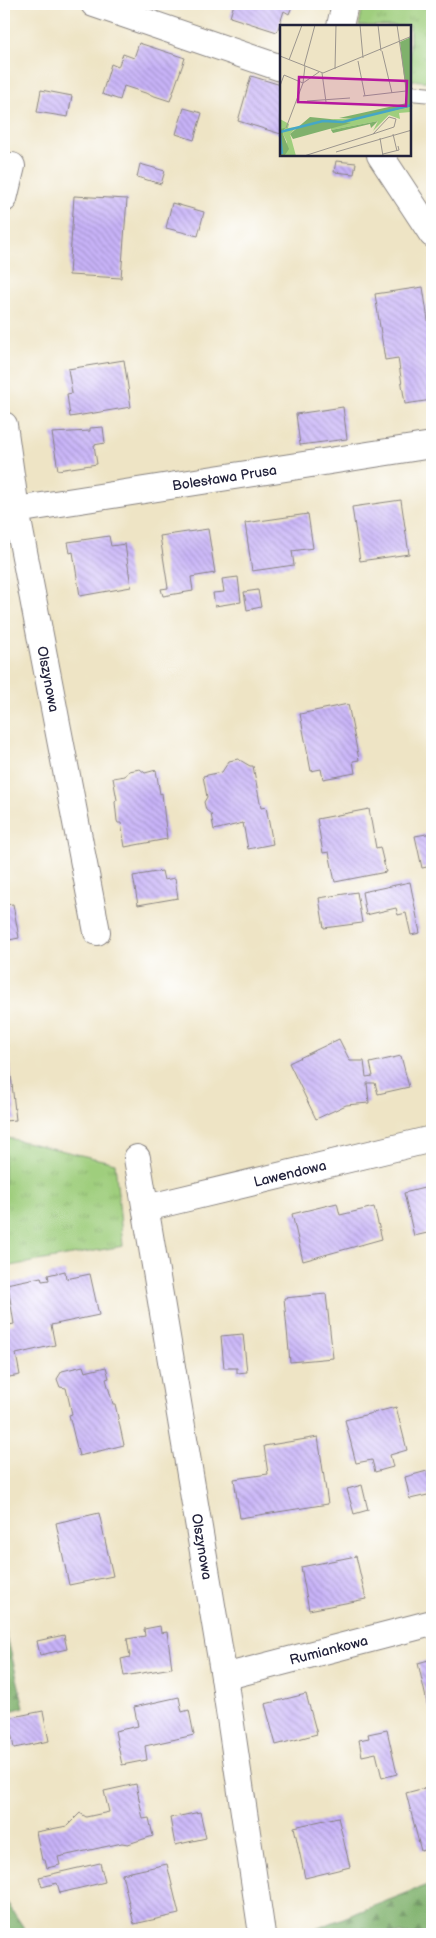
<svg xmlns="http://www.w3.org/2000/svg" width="436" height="1938" viewBox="0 0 436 1938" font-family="'Balsamiq Sans',sans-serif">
	<defs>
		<pattern id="grass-tufts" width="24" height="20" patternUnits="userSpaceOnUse" patternTransform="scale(1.25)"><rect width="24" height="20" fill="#9fce7d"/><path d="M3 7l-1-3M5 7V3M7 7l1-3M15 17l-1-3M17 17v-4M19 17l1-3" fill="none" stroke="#89b16d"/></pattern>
		<pattern id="forest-firs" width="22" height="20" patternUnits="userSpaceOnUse" patternTransform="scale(1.25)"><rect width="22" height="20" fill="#7fb16c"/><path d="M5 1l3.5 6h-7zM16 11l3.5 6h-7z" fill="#68905a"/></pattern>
		<pattern id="building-back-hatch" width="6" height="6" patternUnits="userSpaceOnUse" patternTransform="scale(1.25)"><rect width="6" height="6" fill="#c8b3f8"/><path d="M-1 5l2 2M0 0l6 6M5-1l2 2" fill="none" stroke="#a291ca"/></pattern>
	</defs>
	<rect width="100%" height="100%" fill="#fff"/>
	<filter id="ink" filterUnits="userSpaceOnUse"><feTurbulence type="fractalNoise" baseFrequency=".02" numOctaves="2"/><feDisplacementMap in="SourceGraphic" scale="10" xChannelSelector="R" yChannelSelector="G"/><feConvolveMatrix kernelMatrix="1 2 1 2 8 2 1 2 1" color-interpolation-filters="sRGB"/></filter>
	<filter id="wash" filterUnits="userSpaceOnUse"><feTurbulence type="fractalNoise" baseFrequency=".0096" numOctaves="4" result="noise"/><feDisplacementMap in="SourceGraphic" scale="20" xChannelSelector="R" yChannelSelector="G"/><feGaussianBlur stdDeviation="1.12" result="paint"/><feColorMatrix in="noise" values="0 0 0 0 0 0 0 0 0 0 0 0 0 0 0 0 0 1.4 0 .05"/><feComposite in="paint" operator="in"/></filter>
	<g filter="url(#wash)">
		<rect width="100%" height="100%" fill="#eee4c5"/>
		<path fill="url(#grass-tufts)" stroke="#60785c" d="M363 4H432V82L410 80V26H359Z
			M4 1137 115 1163 123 1246 4 1267Z"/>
		<path fill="url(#forest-firs)" stroke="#506a54" d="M4 1624 24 1707 4 1713Z
			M432 1883V1934H303Z
			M4 1898 28 1934H4Z"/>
		<g id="blocks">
			<path fill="url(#building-back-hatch)" d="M234 4H293L289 14 284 11 277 32 230 17Z
				M139 43 185 58 170 101 124 86 120 100 102 94 111 64 118 67 123 54 134 58Z
				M251 76 281 85V134L238 121Z
				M41 90 72 96 68 117 37 112Z
				M184 108 202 113 194 140 176 134Z
				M4 110 9 112 4 129Z
				M336 161 356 163 354 174 334 172Z
				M140 164 165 171 161 184 137 177Z
				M74 196 127 199 121 278 69 275Z
				M172 203 204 212 198 236 166 228Z
				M423 287 432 347V400L405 404 398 358 385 360 375 294Z
				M124 360 131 407 70 417 67 394 72 393 68 369Z
				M343 407 347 439 300 445 296 414Z
				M103 427 105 443 94 445 97 464 58 470 52 433 90 431V428Z
				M401 500 409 554 360 561 352 507Z
				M308 514 313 548 292 551 294 565 252 571 245 523Z
				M208 529 215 573 191 577 193 591 163 596 161 589 168 588 160 536Z
				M109 536 111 546 125 544 131 587 80 596 73 552 70 553 68 542Z
				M238 577 241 602 215 606 213 593 224 592 222 579Z
				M258 590 261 607 247 610 244 592Z
				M348 704 359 760 353 761 355 773 323 779 321 769 311 771 300 714Z
				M238 759 250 766H253L261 808 266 807 273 844 248 849 243 823 214 830 211 814 206 810 204 802 207 797 203 776 222 772 229 761Z
				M140 769 145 773 156 770 160 794 162 793 167 839 125 847 121 823H118L117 821 115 802 117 800 113 778 125 776 129 771Z
				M369 809 376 848 380 847 386 872 335 882 329 852 323 853 317 819Z
				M432 833V866L422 868 415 836Z
				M162 871 164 880 175 878 178 898 138 905 133 876Z
				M410 882 420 933 411 935 406 913 398 915 396 908 366 915 362 892Z
				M357 892 362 923 324 928 319 898Z
				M13 904 19 938 4 941V905Z
				M7 1039 16 1120 4 1121V1040Z
				M339 1039 350 1061H364L366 1077 373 1076 370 1063 401 1056 409 1087 378 1094 375 1083H367L369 1103 346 1105 316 1119 289 1063Z
				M432 1186V1232L414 1236 404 1193Z
				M337 1203 340 1215 374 1207 382 1239 303 1261 292 1214Z
				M65 1271 66 1279 90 1274 99 1315 51 1325 55 1345 16 1354 20 1375 4 1378V1326L14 1324 8 1286 6 1284 41 1277 42 1281 49 1280 48 1275Z
				M326 1294 333 1358 290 1362 284 1298Z
				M243 1334 247 1372 237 1373V1368H224L221 1336Z
				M83 1366 85 1372 106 1367 109 1378 106 1379 113 1404H115L124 1445 79 1456 69 1415 72 1414 66 1388 60 1387 57 1379 62 1371Z
				M396 1407 407 1450 390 1455 393 1467 375 1472 372 1460 356 1463 345 1420Z
				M318 1437 328 1504 240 1518 234 1479 268 1474 264 1446Z
				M427 1471 432 1494 410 1499 405 1477Z
				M362 1485 368 1510 354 1514 347 1489Z
				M99 1513 113 1576 69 1585 56 1523Z
				M356 1556 366 1599 309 1610 301 1567Z
				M160 1626 161 1633 167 1632 172 1668 124 1676 121 1659 130 1657 127 1639 145 1636 144 1629Z
				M64 1635 67 1649 40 1655 37 1641Z
				M432 1659V1706L428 1707 418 1663Z
				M306 1694 317 1734 276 1745 265 1704Z
				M179 1697 182 1712 189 1710 194 1735 145 1746 147 1760 122 1765 115 1731 138 1726 134 1707Z
				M43 1711 49 1741 14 1748 8 1718Z
				M387 1730 397 1774 382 1778 376 1753 362 1756 359 1740 369 1738 368 1734Z
				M136 1784 143 1819 149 1818 153 1836 128 1844 122 1843 58 1857 60 1865 47 1868 45 1860H42L36 1832 67 1826 80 1813 86 1817 109 1812 104 1791Z
				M432 1786V1848L421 1851 406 1793Z
				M200 1812 206 1838 175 1845 170 1818Z
				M338 1817 350 1867 305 1878 294 1827Z
				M100 1863 105 1882 60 1893 57 1883 42 1887 39 1877Z
				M167 1864 179 1914 134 1924 122 1874Z"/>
		</g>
	</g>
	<g filter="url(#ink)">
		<use href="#blocks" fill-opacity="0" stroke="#888380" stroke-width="1"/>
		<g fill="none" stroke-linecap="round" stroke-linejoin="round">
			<defs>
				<path id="service" d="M410 93 432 95"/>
				<g id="minor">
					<path d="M94 4 281 68"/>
					<path d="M340 26 345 4"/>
					<path d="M380 155 432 234"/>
					<path d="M4 199 12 166"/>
					<path id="s1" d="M4 425 16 510 97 932"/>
					<path id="s2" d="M16 510 432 445"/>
					<path id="s3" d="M137 1158 224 1677 262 1934"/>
					<path id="s4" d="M146 1208 432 1139"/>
					<path id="s5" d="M224 1677 432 1623"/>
				</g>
			</defs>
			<use href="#service" stroke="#888380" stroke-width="16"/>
			<use href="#minor" stroke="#888380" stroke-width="28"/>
			<use href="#service" stroke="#fff" stroke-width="14"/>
			<use href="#minor" stroke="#fff" stroke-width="26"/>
		</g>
	</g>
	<g text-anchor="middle" stroke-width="4" stroke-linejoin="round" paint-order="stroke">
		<g font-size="14" fill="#22223b" stroke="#fff">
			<text dy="5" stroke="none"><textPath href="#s2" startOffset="211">Bolesława Prusa</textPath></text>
			<text dy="5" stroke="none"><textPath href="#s1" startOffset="258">Olszynowa</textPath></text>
			<text dy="5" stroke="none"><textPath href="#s4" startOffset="148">Lawendowa</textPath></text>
			<text dy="5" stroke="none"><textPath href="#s3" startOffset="394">Olszynowa</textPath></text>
			<text dy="5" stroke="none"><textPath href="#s5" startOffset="108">Rumiankowa</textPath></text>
		</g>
	</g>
	<g transform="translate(280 25)">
		<rect width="131" height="131" fill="#eee4c5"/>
		<path d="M131 82V87L119 88 120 94 109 90 93 106 98 96 51 105V102L69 98 50 94H74ZM0 94 9 99 8 103 17 102 10 109 16 131 5 130 7 117 3 109 5 104H0Z" fill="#9fce7d"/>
		<path d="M131 12V82L74 94 59 93 127 78 120 17ZM30 92 50 94 71 98 13 114 10 109ZM98 96 91 103 90 99 53 108 51 105ZM5 103 3 109 9 124 5 130H0V104Z" fill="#7fb16c"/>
		<path fill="none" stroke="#46a7c6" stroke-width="2.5" d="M0 107 43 96 63 97 132 80M0 110 2 129"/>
		<path fill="none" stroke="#9c968e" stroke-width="1" d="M80 0 83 33M98 0 101 26M117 0 125 54M102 26 112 68M0 31 43 48 132 11M9 35 22 0M78 36 85 71M24 41 35 0M55 44 56 0M42 48 46 77M0 61 4 50 23 58 39 47M83 71 126 66M27 76 70 73M6 103 23 58 25 41M113 109 117 126M100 113 103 131M56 127 132 105M103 129 119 125 118 121M24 131 93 109 114 102 116 94 109 92 93 109"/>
		<path fill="#b5179e" fill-opacity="0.15" stroke="#b5179e" stroke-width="2.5" d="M19 52 127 56 126 81 18 77Z"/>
		<rect width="131" height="131" fill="none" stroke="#22223b" stroke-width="2.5"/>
	</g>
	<rect width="436" height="1938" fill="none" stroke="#fff" stroke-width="20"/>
</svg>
